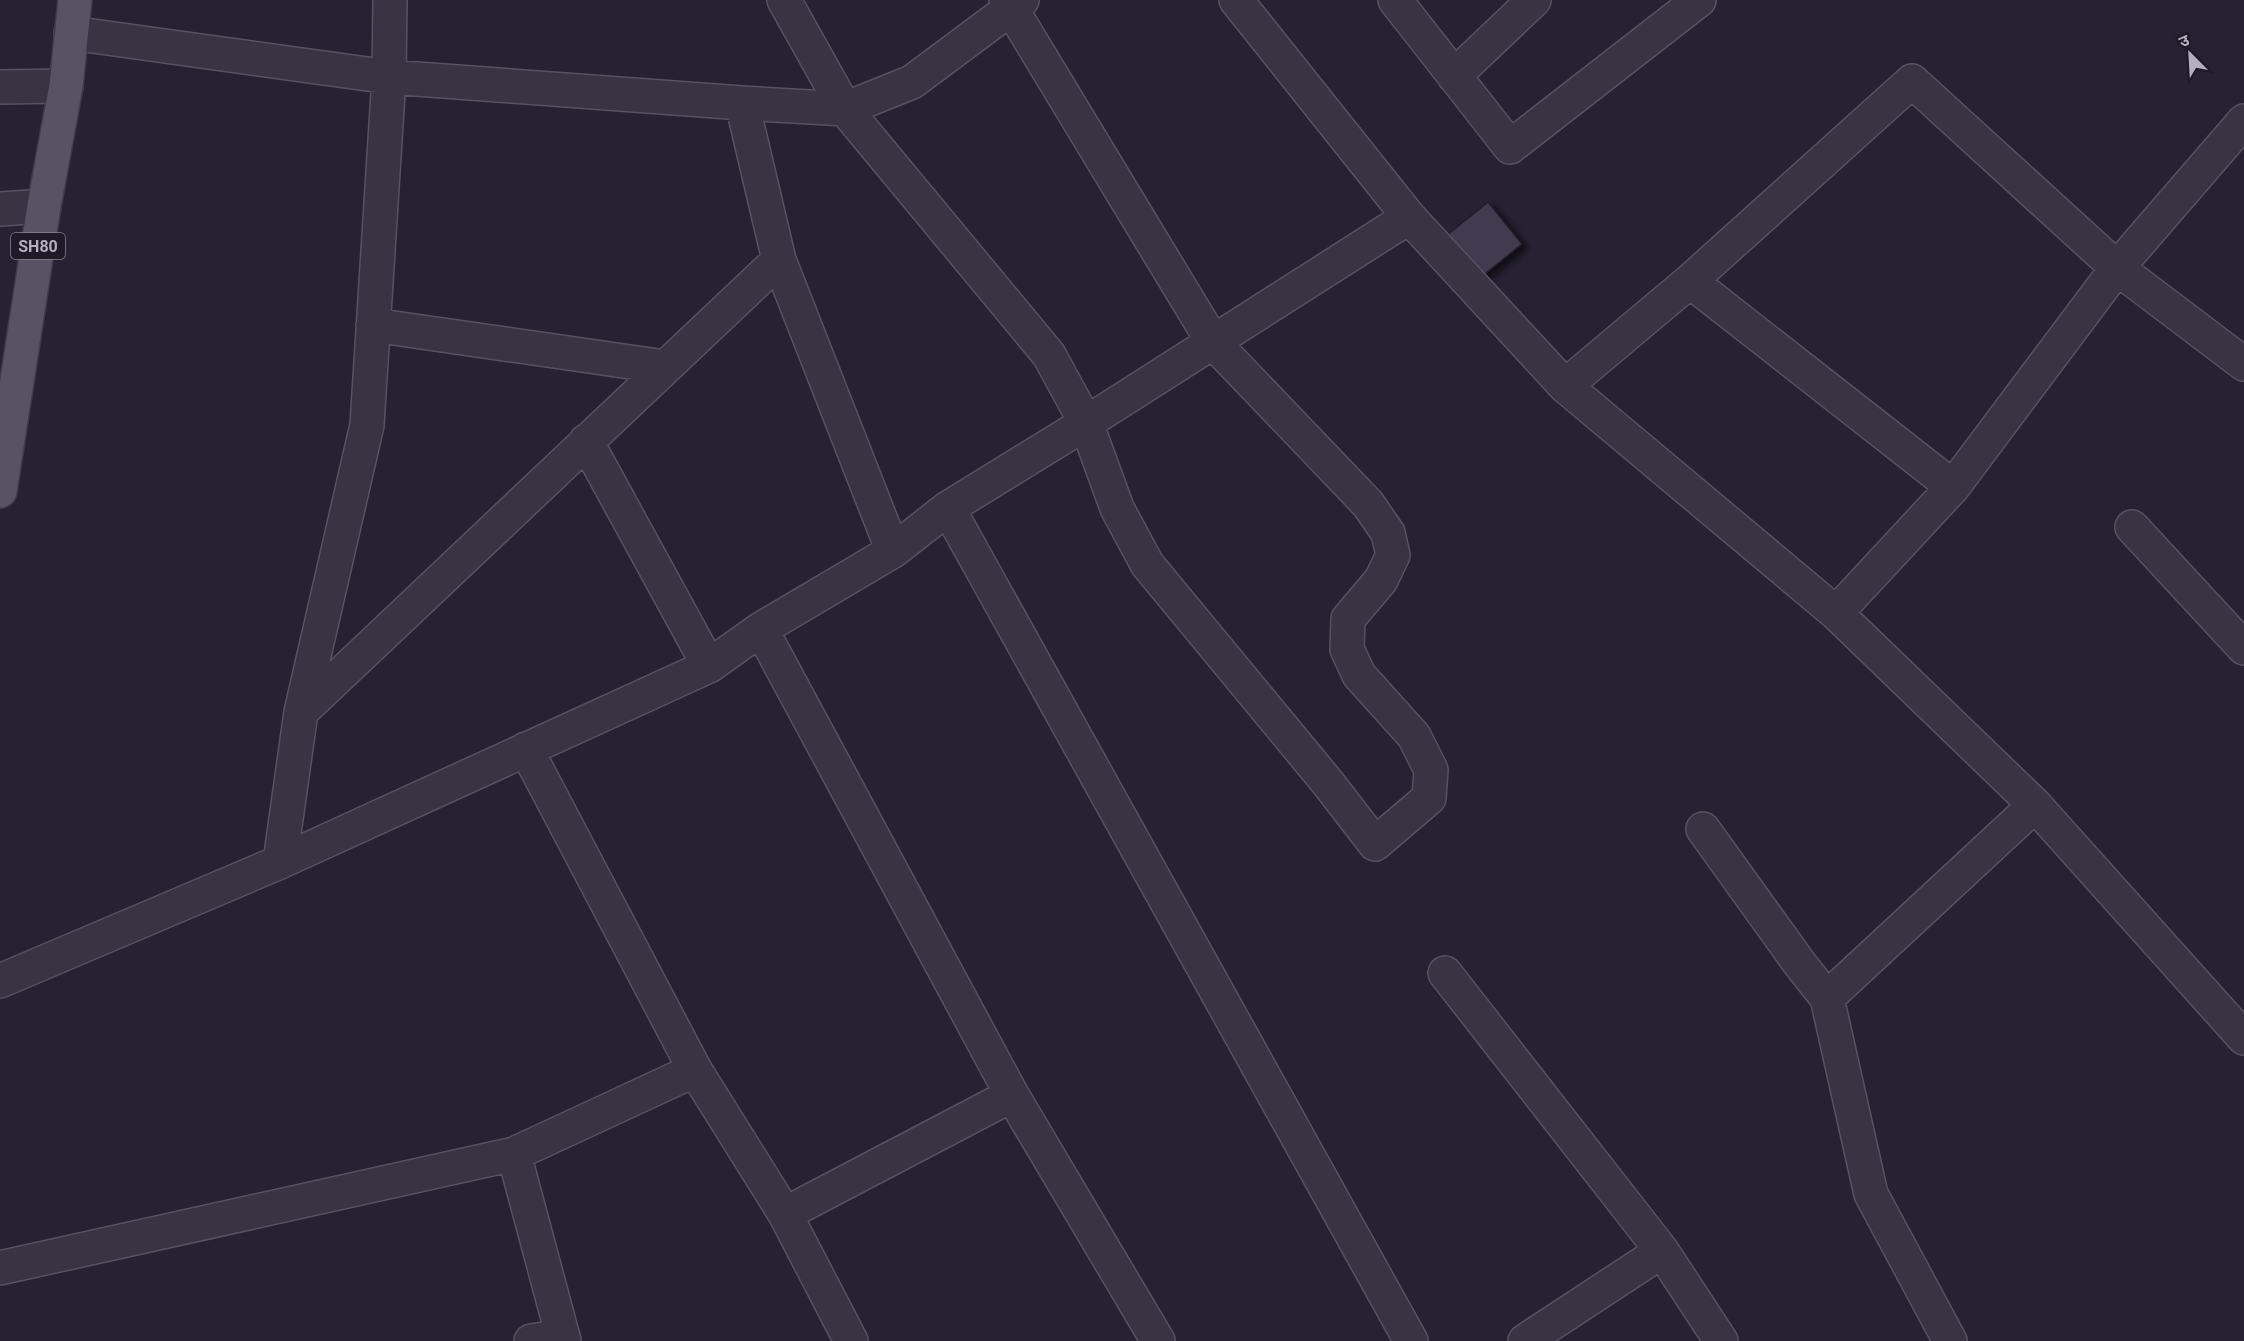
<svg xmlns="http://www.w3.org/2000/svg" width="2244" height="1341" viewBox="0 0 2244 1341" font-family="Roboto,'Noto Sans Devanagari',sans-serif">
	<defs>
		<filter id="shadow"><feDropShadow dx="6" dy="4" stdDeviation="3" flood-color="#0009"/></filter>
	</defs>
	<rect width="100%" height="100%" fill="#262133"/>
	<path fill="#413b50" stroke="#201c2a" stroke-width="1.5" filter="url(#shadow)" d="M1488 202 1522 244 1475 282 1441 240Z"/>
	<g fill="none" stroke-linecap="round" stroke-linejoin="round">
		<defs>
			<path id="street" d="M784 0 845 109 1049 355 1086 423 1117 508 1147 564 1328 783 1375 844 1429 798 1431 770 1414 736 1359 675 1347 649 1348 619 1381 580 1393 555 1388 533 1368 504 1213 342 1006 0
				M1236 0 1409 217 1565 386 1836 613 2035 805 2244 1038
				M1395 0 1510 147 1699 0
				M71 33 389 77 742 103 845 109 912 82 1022 0
				M1454 76 1534 0
				M0 87 66 86
				M742 103 779 260 893 551
				M0 209 44 206
				M1690 281 1953 487
				M373 325 665 367
				M1565 386 1690 281 1912 81 2117 268 2244 121
				M586 441 709 666
				M948 508 1411 1341
				M2132 527 2244 648
				M1836 613 1953 487 2117 268 2244 364
				M761 629 893 551 948 508 1086 423 1409 217
				M301 712 779 260
				M526 749 695 1070 785 1214 851 1341
				M1703 829 1800 964 1827 998 2035 805
				M280 862 301 712 367 425 389 77 390 0
				M1445 973 1662 1251 1525 1341
				M0 981 280 862 709 666 761 629 1012 1095 1158 1341
				M1827 998 1871 1194 1950 1341
				M514 1154 564 1341
				M785 1214 1012 1095
				M1662 1251 1721 1341
				M0 1268 514 1154 695 1070
				M531 1341 563 1336"/>
			<path id="primary" d="M0 491 44 206 66 86 75 0"/>
		</defs>
		<use href="#street" stroke="#575261" stroke-width="36"/>
		<use href="#primary" stroke="#3f3b4a" stroke-width="36"/>
		<use href="#street" stroke="#393444" stroke-width="33"/>
		<use href="#primary" stroke="#585264" stroke-width="33"/>
	</g>
	<g text-anchor="middle" stroke-width="6" stroke-linejoin="round" paint-order="stroke">
		<rect fill="#1e1a28" stroke="#888292" stroke-width="1.5" x="11" y="233" width="54" height="26" rx="4.5"/>
		<g font-size="16" font-weight="bold" fill="#b5aec0">
			<text x="38" y="252">SH80</text>
		</g>
	</g>
	<g transform="translate(2190 54) rotate(336)" stroke="#1e1a28" stroke-width="4.5" paint-order="stroke">
	<path d="M0-4.5L10 22L0 15L-10 22Z" fill="#b5aec0"/>
	<text y="-9" font-size="16" font-weight="bold" text-anchor="middle" fill="#b5aec0">उ</text>
	</g>
</svg>
